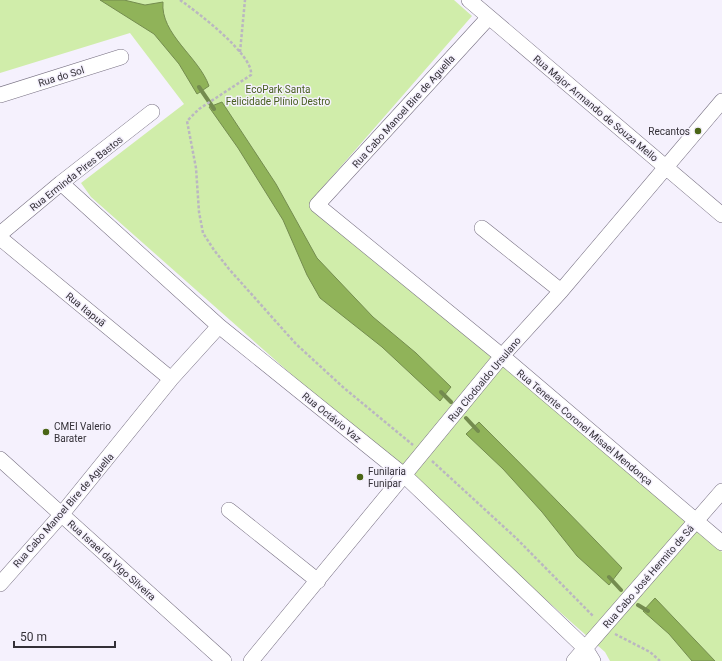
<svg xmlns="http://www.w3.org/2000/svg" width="722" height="661" viewBox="0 0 722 661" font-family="Roboto,sans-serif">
	<rect width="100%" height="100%" fill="#f5f1fd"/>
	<path fill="#d0edaa" d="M0 0H454L472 16 316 195 722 552V661H610L605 652 91 197 81 183 184 104 130 33 0 73Z"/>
	<path fill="#90b359" stroke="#748c4f" d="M100 0H124L145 5 163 2C160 34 199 57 209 86L197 94 179 64 154 34Z
		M222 102 276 184 317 258 373 317 416 353 451 387 440 401 382 347 320 298 307 275 283 220 238 148 209 107Z
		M479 422C527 470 575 519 622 568L609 585 577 556 542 512 503 469 466 434Z
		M655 598 715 661H692L669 634 643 611Z"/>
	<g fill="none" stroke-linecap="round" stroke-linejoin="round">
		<path stroke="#748c4f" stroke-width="4" d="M199 87 214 109
			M441 392 451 402
			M466 418 478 431
			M609 577 621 590
			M638 605 648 611"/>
		<defs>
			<path id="minor" d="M469 0 722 215
				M489 17 317 205 502 356 722 543
				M0 95 121 57
				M61 183 219 326 405 476 585 648 593 661
				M482 228 561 291
				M0 234 61 183 152 112
				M0 238 171 379
				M0 459 224 661
				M229 510 318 581
				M0 584 61 515 171 379 219 326
				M251 661 502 356 561 291 722 101
				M574 661 722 491"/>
		</defs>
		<use href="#minor" stroke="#787183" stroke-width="16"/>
		<path stroke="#bab6c1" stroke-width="2.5" stroke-dasharray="3 2" stroke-linecap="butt" d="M180 0C196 11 254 55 251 75L199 109 187 121 196 168 199 212 203 233 214 250 229 269 296 344 344 388 413 445
			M240 52 245 0
			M432 461 516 538 594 617
			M615 634 650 652 660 661"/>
		<use href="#minor" stroke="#fff" stroke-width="15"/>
	</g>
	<g fill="#4a6516" stroke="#f5f1fd" stroke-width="1.5">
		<circle cx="698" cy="131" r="4"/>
		<circle cx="46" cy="432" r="4"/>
		<circle cx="360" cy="477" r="4"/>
	</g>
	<g text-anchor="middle" stroke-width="3" stroke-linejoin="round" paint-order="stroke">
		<g font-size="10" fill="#333037" stroke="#f5f1fd">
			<text transform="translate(61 76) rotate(-17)" y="4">Rua do Sol</text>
			<text transform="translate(596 108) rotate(40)" y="4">Rua Major Armando de Souza Mello</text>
			<text transform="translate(403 111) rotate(-48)" y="4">Rua Cabo Manoel Bire de Aguella</text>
			<text transform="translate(76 173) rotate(-38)" y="4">Rua Erminda Pires Bastos</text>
			<text transform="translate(86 309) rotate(39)" y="4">Rua Itapuã</text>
			<text transform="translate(484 379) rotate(-50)" y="4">Rua Clodoaldo Ursulano</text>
			<text transform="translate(332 417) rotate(39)" y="4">Rua Octávio Vaz</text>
			<text transform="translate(585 427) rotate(40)" y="4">Rua Tenente Coronel Misael Mendonça</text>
			<text transform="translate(63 510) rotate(-49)" y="4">Rua Cabo Manoel Bire de Aguella</text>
			<text transform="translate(112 560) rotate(42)" y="4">Rua Israel da Vigo Silveira</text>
			<text transform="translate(648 576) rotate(-49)" y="4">Rua Cabo José Hermito de Sá</text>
		</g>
		<g font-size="10" fill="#485f20" stroke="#f5f1fd">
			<text x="278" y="93">EcoPark Santa<tspan x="278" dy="12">Felicidade Plínio Destro</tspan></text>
		</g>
		<g font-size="10" fill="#333037" stroke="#f5f1fd" text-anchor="start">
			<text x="690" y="135" text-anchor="end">Recantos</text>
			<text x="54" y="430">CMEI Valerio<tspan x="54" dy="12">Barater</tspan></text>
			<text x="368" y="475">Funilaria<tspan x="368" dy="12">Funipar</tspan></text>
		</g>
	</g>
	<path d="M14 641v6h101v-6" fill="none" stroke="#333037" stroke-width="2"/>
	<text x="20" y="641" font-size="12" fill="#333037" stroke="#f5f1fd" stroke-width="3" paint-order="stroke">50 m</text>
</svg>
